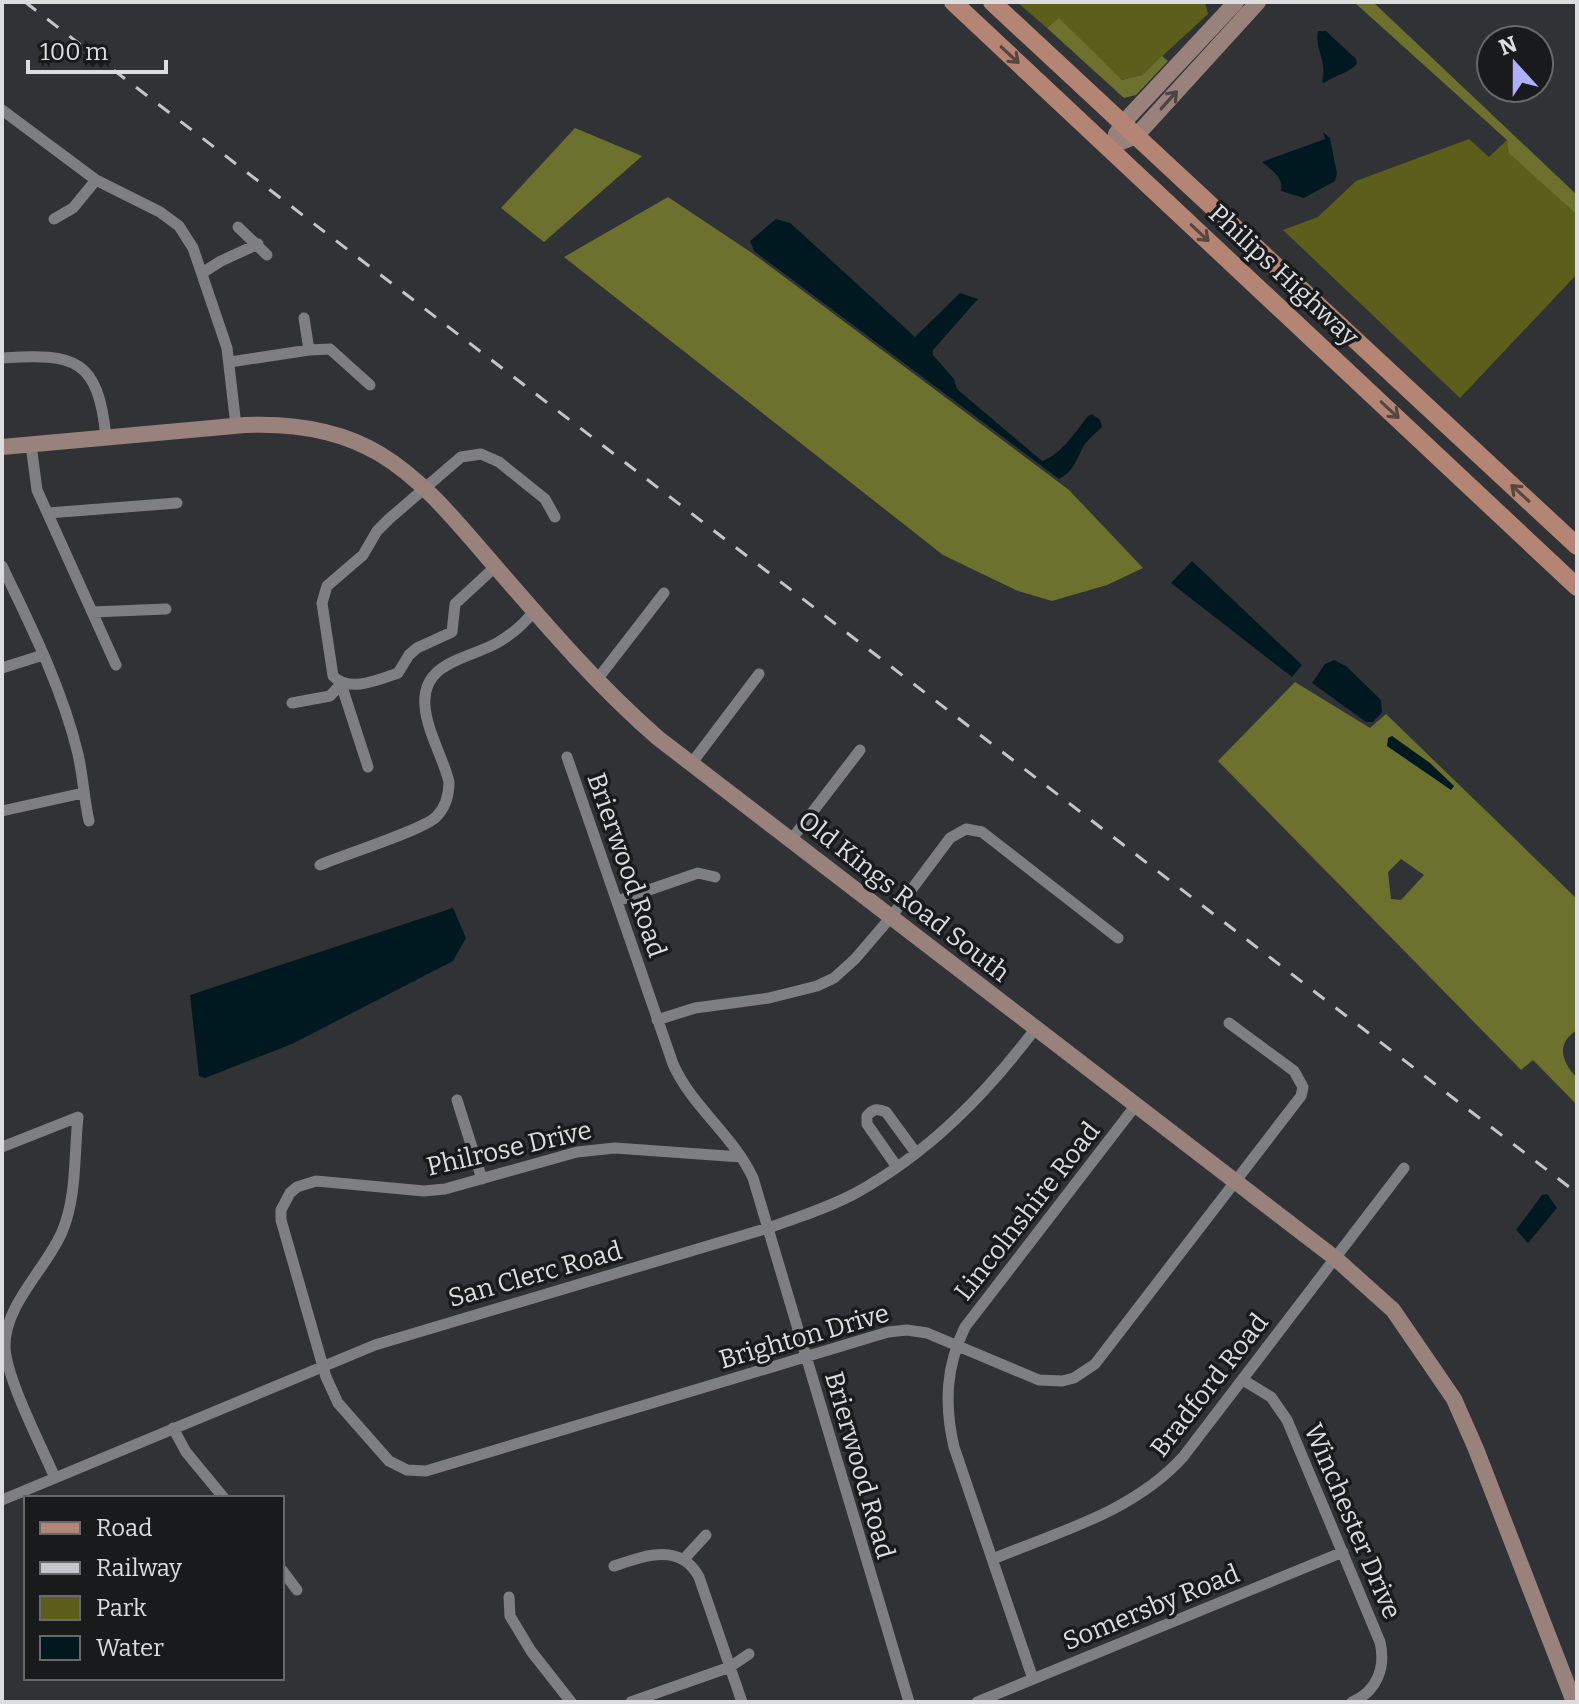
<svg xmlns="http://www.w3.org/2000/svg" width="1579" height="1704" viewBox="0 0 1579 1704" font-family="Bitter,serif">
	<rect width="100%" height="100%" fill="#313235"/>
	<path fill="#5c5f1b" d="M1017 2H1205L1208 14 1142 75 1122 80 1059 19 1047 28Z
		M1469 139 1489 157 1507 140 1510 153 1577 215V274L1460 398 1283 230 1318 217 1356 181Z"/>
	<path fill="#6d712e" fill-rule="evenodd" d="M1354 2H1373L1577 195V215L1509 153 1507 140Z
		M1059 18 1122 80 1142 75 1162 56 1168 61 1136 95 1124 98 1047 28Z
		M575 128 642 156 544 242 501 208Z
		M668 197 755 255 1069 490 1143 568 1107 585 1052 601 1018 591 943 555 564 257Z
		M1295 682 1370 728 1386 714 1577 899V1030C1555 1044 1562 1062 1577 1078V1105L1533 1060 1521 1070 1218 761ZM1401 859 1424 875 1401 900 1391 899 1388 872Z"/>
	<path fill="#001921" d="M1318 31H1326L1356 59 1357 64C1350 72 1334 76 1324 83L1322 81C1328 63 1314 47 1318 31Z
		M1323 132 1330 138 1337 174 1335 181 1304 198 1281 191C1284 177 1271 170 1262 162L1325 139Z
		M776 219 790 223 798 230 915 337 960 293 978 299 933 350V355L954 379 957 389 1042 461C1061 455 1076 431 1088 416L1092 414 1100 420 1102 427C1097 432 1087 440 1083 447 1077 459 1073 472 1059 479L754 251 750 241Z
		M1192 561 1302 665 1292 677 1171 583Z
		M1334 660 1346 666 1381 700 1382 712 1373 722H1366L1312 683 1325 664Z
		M1392 736 1430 763 1454 786 1451 790 1387 746 1388 738Z
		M453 908 466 938 453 961 292 1044 205 1078 199 1076 190 995Z
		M1547 1194 1557 1208 1528 1243 1516 1230 1542 1195Z"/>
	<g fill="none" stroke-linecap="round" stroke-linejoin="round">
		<path stroke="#7f7f83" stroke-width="11" d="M2 110 96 180 160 212 179 226 193 248 227 348 236 426
			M54 219 73 208 96 180
			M238 227 267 255
			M202 273 221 261 258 244
			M304 318 309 350
			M2 358C76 353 98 359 106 437
			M230 362 309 350 330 349 370 385
			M31 445 37 490 116 665
			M48 513 177 503
			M2 566C31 626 62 688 78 754 83 776 84 799 89 821
			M495 567 455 604 452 632 417 648 409 655 398 673C378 680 349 693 333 676L322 603 327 586 363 555 377 531 389 519 461 457 481 454 499 462 545 499 555 517
			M93 612 166 609
			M2 668 43 655
			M596 681 664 593
			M341 684 368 767
			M292 703 330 696 341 684
			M567 757 673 1064C692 1107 733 1135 753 1178L909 1702
			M691 764 759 674
			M2 811 83 793
			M791 840 860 750
			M320 865C343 855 423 830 436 817 446 807 449 796 449 782 443 757 427 732 425 706 421 662 468 659 497 643 511 635 524 624 534 611
			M617 901 698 873 715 877
			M657 1020 695 1008 769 998 817 986 834 978 855 959 891 917 950 838 966 829 982 832 1118 938
			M457 1100 482 1179
			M2 1147 78 1117C74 1154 77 1197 62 1232 46 1269 5 1304 5 1346 5 1376 42 1447 55 1478
			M741 1157 615 1148 577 1152 445 1189 424 1191 316 1181 297 1187 290 1193 281 1210V1220L326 1377 338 1403 389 1461 407 1470 426 1471 888 1332 907 1330 927 1333 1039 1380 1062 1381 1074 1378 1095 1364 1301 1096 1303 1087 1294 1071 1229 1023
			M897 1167 867 1124V1116C873 1109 877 1108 886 1112L916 1153
			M1243 1380 1271 1397 1287 1420 1380 1642C1386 1667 1377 1692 1352 1702
			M173 1428 186 1452 224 1498
			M2 1500 375 1345 768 1228C797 1218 827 1208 854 1194 929 1153 985 1095 1036 1028
			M684 1559 706 1535
			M993 1559C1060 1531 1133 1512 1183 1457L1404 1168
			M614 1566C644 1556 680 1542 699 1577L742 1702
			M282 1570 297 1590
			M509 1597 510 1616 531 1651 571 1702
			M1033 1679 954 1447C944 1404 946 1366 965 1327L1136 1105
			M631 1702 730 1667 749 1654
			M977 1702 1343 1552"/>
		<path stroke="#99827c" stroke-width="16" d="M1116 134 1123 123 1236 2
			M1109 147 1136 136 1258 2
			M2 447 245 425C291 423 340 430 380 454 426 482 459 525 494 565 546 625 597 685 658 738L1335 1258 1393 1310 1454 1399 1476 1449 1574 1702"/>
		<path stroke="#b48575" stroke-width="18" d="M953 2 1577 587
			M992 2 1577 546"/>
		<path stroke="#c4c5c8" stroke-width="3" stroke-dasharray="14 14" stroke-linecap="butt" d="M25 2 1577 1193"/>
	</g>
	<defs><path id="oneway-shaft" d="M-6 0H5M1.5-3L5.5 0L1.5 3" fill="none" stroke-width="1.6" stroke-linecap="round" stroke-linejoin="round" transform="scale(2)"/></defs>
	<g stroke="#57453f">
		<use href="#oneway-shaft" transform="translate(1010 55) rotate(43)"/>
		<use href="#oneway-shaft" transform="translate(1200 233) rotate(43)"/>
		<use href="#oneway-shaft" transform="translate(1390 410) rotate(43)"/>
		<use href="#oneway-shaft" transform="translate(1520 493) rotate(-137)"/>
	</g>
	<use stroke="#4c4442" href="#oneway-shaft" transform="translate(1169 100) rotate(-48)"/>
	<g text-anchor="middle" stroke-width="7" stroke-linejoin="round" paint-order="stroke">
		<g font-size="26" fill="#dddde0" stroke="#191a1b">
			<text transform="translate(1284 275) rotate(43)" y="9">Philips Highway</text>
			<text transform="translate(627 865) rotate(71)" y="9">Brierwood Road</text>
			<text transform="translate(904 896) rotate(38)" y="9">Old Kings Road South</text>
			<text transform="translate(509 1148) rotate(-13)" y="9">Philrose Drive</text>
			<text transform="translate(1027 1211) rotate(-52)" y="9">Lincolnshire Road</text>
			<text transform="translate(535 1274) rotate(-16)" y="9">San Clerc Road</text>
			<text transform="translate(804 1336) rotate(-16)" y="9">Brighton Drive</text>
			<text transform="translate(1209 1385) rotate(-52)" y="9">Bradford Road</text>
			<text transform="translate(860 1465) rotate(74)" y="9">Brierwood Road</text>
			<text transform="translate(1353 1521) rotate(67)" y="9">Winchester Drive</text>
			<text transform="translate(1151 1607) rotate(-22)" y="9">Somersby Road</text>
		</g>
	</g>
	<rect width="1579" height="1704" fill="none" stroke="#dddde0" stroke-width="8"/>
	<rect x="24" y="1496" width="260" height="184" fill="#191a1b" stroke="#67686a" stroke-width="2"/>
	<rect x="40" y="1522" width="40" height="12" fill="#b48575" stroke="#67686a" stroke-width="2"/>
	<text x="96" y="1536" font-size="24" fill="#dddde0">Road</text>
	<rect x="40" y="1562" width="40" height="12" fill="#c4c5c8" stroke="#67686a" stroke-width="2"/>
	<text x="96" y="1576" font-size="24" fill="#dddde0">Railway</text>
	<rect x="40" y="1596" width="40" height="24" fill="#5c5f1b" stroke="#67686a" stroke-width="2"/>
	<text x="96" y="1616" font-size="24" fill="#dddde0">Park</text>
	<rect x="40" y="1636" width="40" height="24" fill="#001921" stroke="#67686a" stroke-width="2"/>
	<text x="96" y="1656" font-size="24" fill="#dddde0">Water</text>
	<g transform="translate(1515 64) rotate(339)"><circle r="38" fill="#191a1b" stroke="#67686a" stroke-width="2"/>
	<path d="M0-6L14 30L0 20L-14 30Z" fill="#afaefa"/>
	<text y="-12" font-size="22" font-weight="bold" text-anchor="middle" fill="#dddde0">N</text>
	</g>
	<path d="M28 60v12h138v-12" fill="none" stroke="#dddde0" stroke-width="4"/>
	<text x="40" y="60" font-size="24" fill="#dddde0" stroke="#191a1b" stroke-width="6" paint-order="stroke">100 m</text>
</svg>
